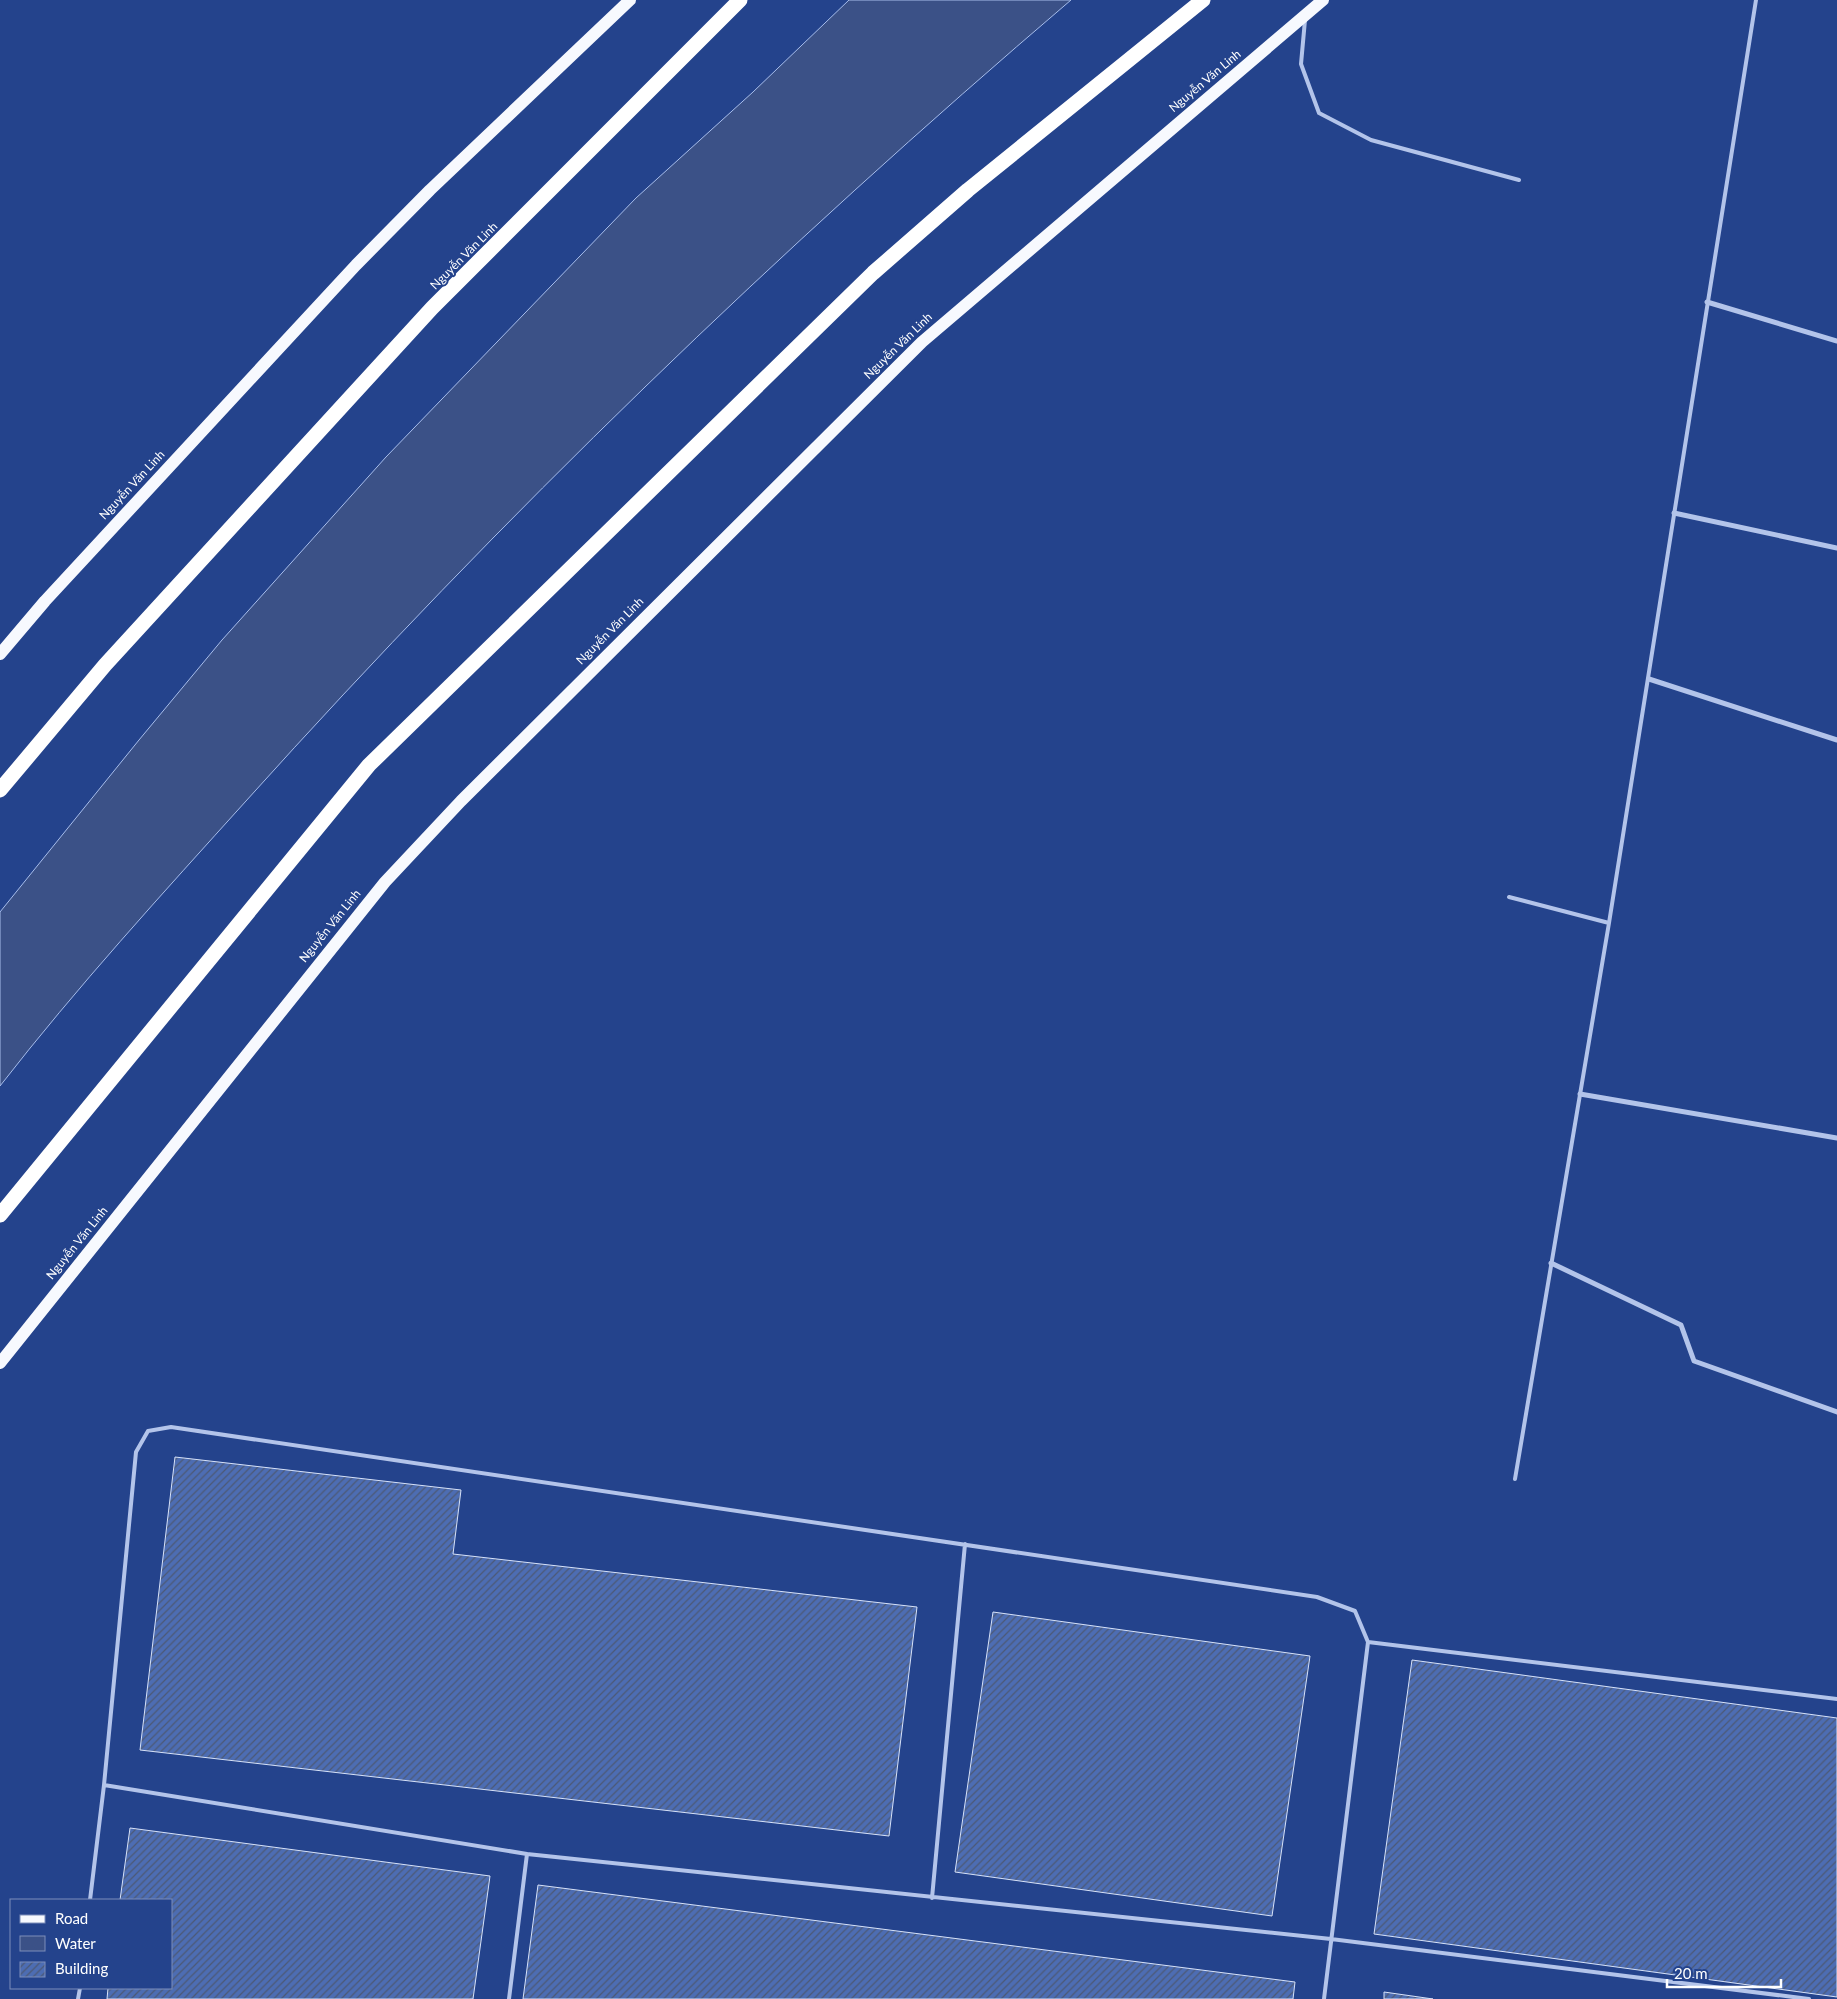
<svg xmlns="http://www.w3.org/2000/svg" width="1837" height="1999" viewBox="0 0 1837 1999" font-family="Lato,sans-serif">
	<defs>
		<pattern id="building-hatch" width="6" height="6" patternUnits="userSpaceOnUse" patternTransform="scale(1.25)"><rect width="6" height="6" fill="#4d6db3"/><path d="M-1 1l2-2M0 6l6-6M5 7l2-2" fill="none" stroke="#4c5975"/></pattern>
	</defs>
	<rect width="100%" height="100%" fill="#24438c"/>
	<path fill="#3b5187" stroke="#a7bdeb" d="M849 0H1071C779 249 502 516 246 801 162 894 77 987 0 1086V912L139 740 222 640 386 457 636 198 753 92Z"/>
	<path fill="url(#building-hatch)" stroke="#d7e2f8" d="M175 1457 461 1490 453 1554 917 1607 889 1836 140 1750Z
		M993 1612 1310 1656 1272 1916 955 1872Z
		M1412 1660 1837 1718V1997L1374 1934Z
		M130 1828 490 1876 473 1999H107L108 1988H171V1900H120Z
		M538 1885 1295 1982 1293 1999H523Z
		M1384 1992 1433 1999H1384Z"/>
	<g fill="none" stroke-linecap="round" stroke-linejoin="round">
		<path stroke="#b3c4ea" stroke-width="4" d="M1305 20 1301 64 1319 113 1371 140 1519 180
			M1509 897 1609 923
			M1515 1479 1609 923 1756 0
			M1368 1642 1837 1699
			M104 1785 136 1452 148 1431 171 1427 1317 1597 1355 1611 1368 1642 1324 1999
			M527 1854 1331 1939 1809 1999
			M932 1898 965 1544
			M90 1900 104 1785 527 1854 509 1999
			M78 1999 80 1988"/>
		<path stroke="#b3c4ea" stroke-width="5" d="M1707 302 1837 341
			M1674 513 1837 548
			M1649 679 1837 740
			M1580 1094 1837 1138
			M1551 1263 1681 1325 1694 1361 1837 1412"/>
		<path stroke="#f7f9fe" stroke-width="12" d="M0 654 45 601 356 265 430 190 630 0
			M0 1363 385 882 461 801 922 342 1323 0"/>
		<path stroke="#fff" stroke-width="15" d="M0 790 105 665 432 308 740 0
			M0 1215 369 765 873 273 968 190 1203 0"/>
	</g>
	<g text-anchor="middle" stroke-width="4" stroke-linejoin="round" paint-order="stroke">
		<g font-size="12" fill="#fff" stroke="#24438c">
			<text transform="translate(1205 81) rotate(-40)" y="4">Nguyễn Văn Linh</text>
			<text transform="translate(464 256) rotate(-45)" y="4">Nguyễn Văn Linh</text>
			<text transform="translate(898 346) rotate(-44)" y="4">Nguyễn Văn Linh</text>
			<text transform="translate(132 485) rotate(-47)" y="4">Nguyễn Văn Linh</text>
			<text transform="translate(610 631) rotate(-45)" y="4">Nguyễn Văn Linh</text>
			<text transform="translate(330 926) rotate(-51)" y="4">Nguyễn Văn Linh</text>
			<text transform="translate(77 1243) rotate(-51)" y="4">Nguyễn Văn Linh</text>
		</g>
	</g>
	<rect x="10" y="1899" width="162" height="90" fill="#24438c" stroke="#7c8eba"/>
	<rect x="20" y="1915" width="25" height="8" fill="#f7f9fe" stroke="#7c8eba"/>
	<text x="55" y="1924" font-size="15" fill="#ffffff">Road</text>
	<rect x="20" y="1936" width="25" height="15" fill="#3b5187" stroke="#7c8eba"/>
	<text x="55" y="1949" font-size="15" fill="#ffffff">Water</text>
	<rect x="20" y="1962" width="25" height="15" fill="url(#building-hatch)" stroke="#7c8eba"/>
	<text x="55" y="1974" font-size="15" fill="#ffffff">Building</text>
	<path d="M1667 1979v8h114v-8" fill="none" stroke="#ffffff" stroke-width="2.5"/>
	<text x="1674" y="1979" font-size="15" fill="#ffffff" stroke="#24438c" stroke-width="4" paint-order="stroke">20 m</text>
</svg>
